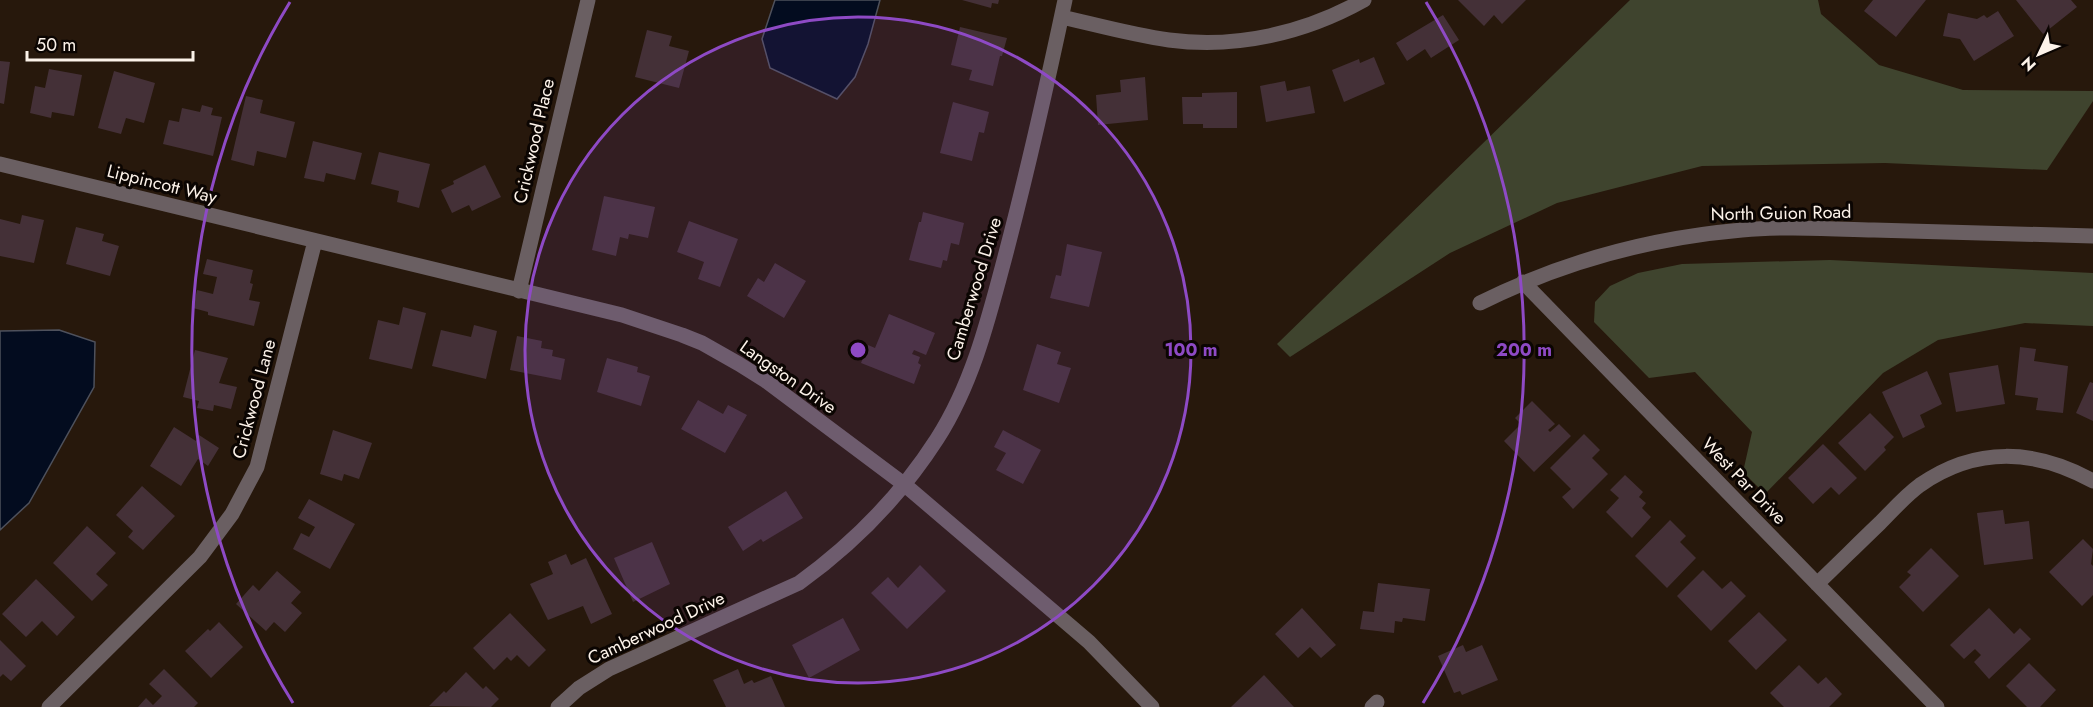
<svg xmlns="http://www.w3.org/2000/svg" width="2093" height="707" viewBox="0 0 2093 707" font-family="Jost,sans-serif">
	<rect width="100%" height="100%" fill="#27180c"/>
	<path fill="#3f442e" d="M1630 0H1818L1821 14 1879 65 1963 90 2093 91V101L2047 170 1885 163 1702 166 1557 203 1450 253 1290 357 1277 344Z
		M1830 260 2093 273V326L2025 323 1938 340 1883 373 1765 494 1743 472 1752 432 1695 372 1649 378 1594 322 1595 302 1610 286 1638 273 1682 264Z"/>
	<path fill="#030c1f" stroke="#4e515c" stroke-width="1.5" d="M775 0H880L868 44 855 77 837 99 770 68 762 39Z
		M59 330 95 342 94 387 29 503 0 530V331Z"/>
	<path fill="#443037" d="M962 0H999L998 4 992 3 991 8Z
		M1458 0H1526L1502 24 1494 15 1484 26Z
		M1873 0H1926L1896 37 1864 11Z
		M2016 0H2071L2077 7 2043 34Z
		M1998 11 2014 36 1974 61 1960 39 1943 36 1948 13 1977 19 1984 15 1987 18Z
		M1443 15 1459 40 1431 58 1425 49 1407 61 1396 43Z
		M960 27 1007 38 1002 56H1000L993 86 969 80 972 70 951 65Z
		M647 30 672 36 669 46 689 51 679 88 635 77Z
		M1374 57 1385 84 1344 102 1332 70 1359 59 1360 63Z
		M0 61 10 62 4 104 0 103Z
		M49 69 82 75 74 116 52 112 51 118 30 113 35 86 45 88Z
		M114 71 155 83 144 123 126 118 121 134 98 128Z
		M1145 77 1148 120 1098 125 1096 95 1121 92 1120 80Z
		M1285 81 1287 91 1310 86 1315 113 1266 122 1260 86Z
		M1237 92V128H1203V124H1183L1182 97H1202V93Z
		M246 96 263 100 260 113 295 122 286 158 257 151 254 166 231 160Z
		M953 102 989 112 984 133 979 132 972 161 940 153Z
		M202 105 213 108 211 115 222 117 213 156 163 144 169 120 179 122 182 108 200 112Z
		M313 141 362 153 355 180 326 173 324 182 304 178Z
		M379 152 430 164 419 208 397 202 399 191 371 184Z
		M485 165 501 197 472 211 469 205 452 213 441 190 454 184 453 181Z
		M604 196 655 207 648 238 629 234 628 239 620 237 616 256 592 250Z
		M923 212 964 223 959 245 951 243 947 261 943 260 941 268 909 260 919 222H921Z
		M22 215 44 220 34 263 0 256V219L20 224Z
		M689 221 738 239 720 287 698 279 704 262 677 252Z
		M76 227 104 234 102 241 119 246 110 276 66 264Z
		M1067 244 1102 252 1089 307 1050 298 1056 275 1061 276Z
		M207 259 253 270 250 283 253 284 249 300 260 302 254 326 208 315V312L193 308 197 290 213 294 217 277 203 274Z
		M775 263 806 281 784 318 747 296 758 278 764 282Z
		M403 307 426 313 412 369 369 359 378 320 399 325Z
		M889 314 935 333 926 355 914 350 912 354 920 357 918 363 921 365 914 384 861 363 868 345 875 348Z
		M474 325 497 331 486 379 432 366 441 330 471 337Z
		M517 336 542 341 541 348 553 350 552 356 565 359 561 380 510 370Z
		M1037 344 1061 352 1057 364 1071 368 1059 403 1023 390Z
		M2020 347 2036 349 2034 361 2068 366 2063 413 2036 410 2038 398 2015 395Z
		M195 350 228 358 219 383 237 387 231 409 214 405 213 411 197 408 199 401 183 397Z
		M607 358 638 367 637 372 650 376 641 406 597 392Z
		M1998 365 2005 404 1956 412 1949 373Z
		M1927 371 1942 404 1920 415 1925 427 1903 438 1882 392Z
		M2090 382 2093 383V421L2076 413Z
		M698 400 723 414 728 405 747 415 725 453 681 429Z
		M1532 401 1555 424 1548 430 1550 432 1559 424 1571 436 1534 472 1504 441 1521 424 1515 418Z
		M1870 413 1894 437 1884 447 1886 450 1865 471 1838 443Z
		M174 427 196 441 199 435 219 448 208 466 198 459 181 486 150 466Z
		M333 430 372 443 359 479 344 474 342 481 320 474Z
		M1003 430 1041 450 1023 484 996 470 1006 453 994 447Z
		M1584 434 1600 450 1592 458 1608 474 1573 509 1562 497 1571 489 1550 468Z
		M1823 444 1857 478 1839 495 1831 487 1813 504 1788 478Z
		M1625 475 1643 492 1639 497 1646 503 1642 508 1651 517 1632 538 1606 512 1619 498 1610 490Z
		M142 486 175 516 143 550 128 537 133 531 116 515Z
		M786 491 803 518 763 542 761 539 743 551 728 527Z
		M309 499 355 524 330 569 293 549 301 533 309 537 315 527 298 518Z
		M2003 510 2005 524 2029 521 2033 559 1984 565 1977 513Z
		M1670 520 1686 536 1680 542 1696 558 1667 588 1635 556Z
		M87 526 116 553 96 574 108 585 92 601 53 563Z
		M2083 539 2093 549 2091 564 2093 566V595L2082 606 2049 572Z
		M652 542 670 584 633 602 614 558Z
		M1931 548 1959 576 1923 612 1899 587 1911 575 1907 572Z
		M566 554 571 565 586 558 612 614 591 624 583 606 548 620 530 584 553 574 548 562Z
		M920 565 946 591 907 629 871 593 888 577 898 588Z
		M1703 570 1722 589 1731 581 1746 596 1711 631 1677 596Z
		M277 571 301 592 291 603 302 613 285 632 274 622 266 631 236 604 253 585 259 591Z
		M36 579 75 617 57 636 42 621 26 637 2 614Z
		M1378 583 1430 589 1425 621 1403 618 1402 622 1395 621 1394 633 1360 629 1363 611 1374 612Z
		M1302 608 1336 645 1321 658 1310 647 1298 658 1275 634Z
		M1989 608 2014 634 2020 628 2031 639 1989 679 1974 662 1981 655 1975 649 1964 659 1950 645Z
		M1759 612 1787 640 1756 670 1728 641Z
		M510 613 546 650 529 667 517 655 511 661 507 657 494 670 473 648Z
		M843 618 860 650 809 678 792 645Z
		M219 622 243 647 211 678 185 651 208 629 210 631Z
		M0 640 26 666 11 681 3 674 0 677Z
		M1463 645 1466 652 1482 645 1498 680 1462 695 1460 691 1454 693 1438 656Z
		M2029 663 2056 690 2040 707H2027L2006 686Z
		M1799 665 1818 684 1826 677 1842 694 1829 707H1784L1770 693Z
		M164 669 198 703 194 707H138L146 698 153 705 162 696 149 684Z
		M738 669 744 684 752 680 754 683 771 676 785 707H726L713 680Z
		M466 672 483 689 486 686 499 699 491 707 429 706 444 691 446 693Z
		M1264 675 1294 707H1231Z"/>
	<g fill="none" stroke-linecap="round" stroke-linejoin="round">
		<path stroke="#6a5f62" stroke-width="15" d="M1062 17C1097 25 1133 35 1169 40 1237 49 1305 33 1364 0
			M0 164 622 315 682 335 702 343 739 364 766 381 905 485 1089 642 1152 707
			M1523 282 1937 707
			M519 291 588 0
			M1480 303C1562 262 1650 238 1742 230 1785 226 1830 229 1874 230 1947 232 2020 234 2093 236
			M1817 584C1838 564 1859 543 1880 523 1893 510 1905 496 1920 485 1976 446 2035 449 2093 481
			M49 707 200 557 232 514 257 467 315 241
			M558 707 579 688 609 669 799 583C853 544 901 495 937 439 973 383 989 317 1006 253 1028 169 1047 85 1065 0
			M1372 707 1377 702"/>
	</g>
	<circle cx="858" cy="350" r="333" fill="#8e4ac5" fill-opacity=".12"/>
	<g fill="none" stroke="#8e4ac5" stroke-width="3">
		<circle cx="858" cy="350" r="333"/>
		<path d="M293 703A666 666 0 0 1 290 2M1426 2A666 666 0 0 1 1423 703"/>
	</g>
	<g text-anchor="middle" stroke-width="6" stroke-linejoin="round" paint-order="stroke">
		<g font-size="18" fill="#fcf2e9" stroke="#0b0502">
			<text transform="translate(534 141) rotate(-77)" y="6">Crickwood Place</text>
			<text transform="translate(162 184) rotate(14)" y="6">Lippincott Way</text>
			<text transform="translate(1781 213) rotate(-1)" y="6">North Guion Road</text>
			<text transform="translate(974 289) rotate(-73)" y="6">Camberwood Drive</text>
			<text transform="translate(788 377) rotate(35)" y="6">Langston Drive</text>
			<text transform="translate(254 399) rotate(-75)" y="6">Crickwood Lane</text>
			<text transform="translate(1744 481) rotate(46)" y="6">West Par Drive</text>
			<text transform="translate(656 628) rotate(-25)" y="6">Camberwood Drive</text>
		</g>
	</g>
	<circle cx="858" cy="350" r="9" fill="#8e4ac5" stroke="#0b0502" stroke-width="3"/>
	<g font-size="18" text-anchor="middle" font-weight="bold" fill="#8e4ac5" stroke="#0b0502" stroke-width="6" stroke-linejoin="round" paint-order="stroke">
		<text x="1191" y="356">100 m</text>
		<text x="1524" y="356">200 m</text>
	</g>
	<g transform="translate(2039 54) rotate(226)" stroke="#0b0502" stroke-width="4.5" paint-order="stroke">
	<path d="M0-4.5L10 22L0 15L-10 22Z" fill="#fcf2e9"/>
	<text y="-9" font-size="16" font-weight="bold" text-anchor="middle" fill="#fcf2e9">N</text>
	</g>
	<path d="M27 51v9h166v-9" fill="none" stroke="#fcf2e9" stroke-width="3"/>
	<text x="36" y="51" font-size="18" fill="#fcf2e9" stroke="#0b0502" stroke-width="4.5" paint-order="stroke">50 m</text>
</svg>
